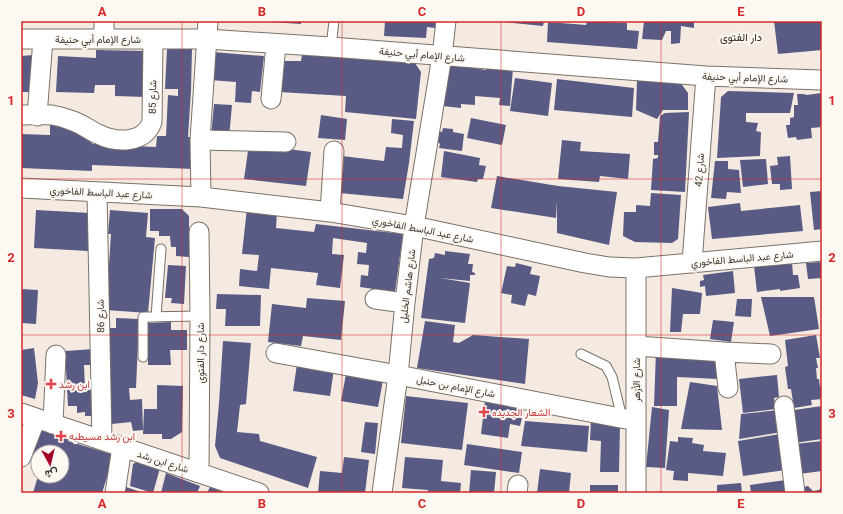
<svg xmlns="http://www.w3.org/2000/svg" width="843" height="514" viewBox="0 0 843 514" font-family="Roboto,Vazirmatn,sans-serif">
	<rect width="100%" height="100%" fill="#f4eae1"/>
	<path fill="#595b84" d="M271 21H301V24L271 22Z
		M385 21H435V28L427 27 426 38 384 36Z
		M504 21H544L543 26 504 22Z
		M587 21 627 23V30L639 31 637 49 547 42 548 22 586 25Z
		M644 21H694V28L681 26 680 43 671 44V31H666L662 40 642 39Z
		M774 21H822V50L778 54Z
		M167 49H192L191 90 188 137H195L194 169 92 165V171L21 168V134L50 135V124L71 125 93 144 156 147 157 136H166L168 95 178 96V89H165Z
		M96 50 146 51 145 97 115 96V85H95L94 93 56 92 58 56 96 58Z
		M212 52 264 56 260 92 252 91 251 103 235 102 236 82 210 80Z
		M302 54 415 63 421 72 416 119 345 112 346 96 279 92 281 61H301Z
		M34 55V92H21V56Z
		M450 64 486 70 487 67 513 68 510 106 499 105 500 98 475 96V105L461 104V108L442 106 443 91 446 90Z
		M515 78 552 83 548 116 510 111Z
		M557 79 634 88 632 117 554 110Z
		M637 80 680 82 688 93V110H663L657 119 636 110Z
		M728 91 794 93 790 113H746V122L758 123 756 131 761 132 760 156 717 158 721 97Z
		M822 93V127L811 128 812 138 797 140 796 137 788 138 786 125H790V118L794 117V105H798L797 94H804L806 95Z
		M214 104 232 105 229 138 211 137Z
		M689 112 685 192 651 190 653 159 658 158V155H654V142H658L660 116 665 113Z
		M321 115 347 119 345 140 318 138Z
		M471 118 506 125 502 145 467 138Z
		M392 119 414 121 409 163 403 199 339 193 342 156 384 161 386 147 402 148 403 135 391 133Z
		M443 128 453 129V132L464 134 462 151 439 148 440 144 437 141 438 131 442 132Z
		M562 140 581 142 580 151 630 154 628 179 600 176 599 182 558 179Z
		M249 144 311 152 306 186 244 179Z
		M444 151 480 158 479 165 486 166 483 179H478L477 182 441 177Z
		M790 156 792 189 780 190V184H772L770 166 778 165 777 157Z
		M766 159 768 184 743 187 740 160Z
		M715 161H728V169L739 170 741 193 727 192 726 199 711 198Z
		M497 176 558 186 617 192 609 245 557 233V201L556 218 491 208Z
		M822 191V229L814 230 810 192Z
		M651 193 681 195 678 239 672 243 635 242 623 236 624 212H636V205L650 206Z
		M740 203 741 211 800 205 803 231 712 239 708 207Z
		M247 208 277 212 276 228 314 232 316 224 403 234 395 292 360 287 361 275 368 276 369 265 357 264 358 252 366 253 367 243 333 238 332 254 344 255 340 288 316 285 318 273 271 268 269 289 239 286 240 269 257 271 259 255 242 254Z
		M150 209H182L189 216V257L176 256V247H171L170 236H159V231H150Z
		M36 210 90 213 88 251 34 248Z
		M110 210 148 213 146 237 155 238 148 313 106 310 111 234H108Z
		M445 251 470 254 468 264H473L472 272 475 273V275H470V281L440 278 470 283 465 323 421 318 429 259 434 258 435 253 445 255Z
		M792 262 793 275H798L800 288 780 291V289L757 292 754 266Z
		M822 262V278L808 279 806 263Z
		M516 263 532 267 530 274 540 276 536 296 528 294 525 306 511 303 512 295 501 293 507 266 515 267Z
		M168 265 186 266 184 304 171 303 172 298H165Z
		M733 271 735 293 706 296 705 286 700 287V281L704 280 703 275Z
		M672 288 702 293 700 314H683L681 332H670Z
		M21 289 38 290 36 324 21 323Z
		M217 294 261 295 260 326H225L226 309H216Z
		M761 297H814L819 329 770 336Z
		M307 298 345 301 341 340 303 336 301 346 268 342 272 304 306 308Z
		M737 299H752L751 317 735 316Z
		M116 318 139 319 136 388H129L130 400 142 399 143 430 133 431 131 422 112 424 109 400 104 328H116Z
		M713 320 734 322 731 342 710 339Z
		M425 321 455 325 453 342 459 343 473 335 529 339 525 384 417 368Z
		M171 322V330H187V350H170L171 365H148L147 323Z
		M816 335 820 358H816L818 368H816L817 379H819L820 387 822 386V399L811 400 812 405 794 408 791 389H788L785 367 788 366 785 340Z
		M223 341 251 343 246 404 240 405 237 432 259 434 260 441 317 457 308 488 220 458 215 446 219 403Z
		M34 348 38 383 35 399 21 395V350Z
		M94 349 95 365H84L85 389H95L97 416H85V412L77 413V406H68L65 351Z
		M656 351 719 355 718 379 677 377V406H654Z
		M297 364 334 369 330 396 293 391Z
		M346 374 383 380 378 407 341 401Z
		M777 375 779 397 774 398 776 409 743 413 739 379Z
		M690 382 717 386 722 430 681 429Z
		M157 385 183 386 182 432 171 439H162V434H143L144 409H157Z
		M406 396 468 403 462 450 401 443Z
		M485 401 525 406 520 426 510 424 508 438 481 434Z
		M822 406V439L794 443 790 414H795L794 410Z
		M652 407 669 410 665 468 646 467Z
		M780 410 782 432 739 439 741 414Z
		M591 420 620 426 619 472H600L601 441 590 440Z
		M525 421 589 426 587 452 521 446Z
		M365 422 378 423 375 454 361 452Z
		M40 427 69 437 68 441 114 455 102 493H33L38 476H42L56 480 57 476H62V461L64 454 62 453V452L53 450 52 452H38V460L30 457Z
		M780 434 786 470 743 476 738 441Z
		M678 437 693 438 692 443 704 445 703 451 726 453 723 476 688 473V481L673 480 674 471 666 470 670 441 678 442Z
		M822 441V463H821L822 471 799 474 795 444Z
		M467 444 522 452 519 473 464 465Z
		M344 457 369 460 365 493H318L320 471 342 473Z
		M405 457 443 460 441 481 461 483 460 493H428V490L402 488Z
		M140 460 160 468 153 493 130 486 133 464Z
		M540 469 571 473 569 493H537Z
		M471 470 496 472 494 493H469Z
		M166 473 200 486 197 493H161Z
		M786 480 787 493H751L750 485Z
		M741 483 742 493H717V485Z
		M211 485 233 493H207Z
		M590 485H618V493H590Z
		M822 485V493H805L804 487 808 486 813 491 819 490Z
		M126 487 144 493H125Z"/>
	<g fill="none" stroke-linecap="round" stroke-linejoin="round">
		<defs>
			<path id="service" d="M331 47 334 21
				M156 317 161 249
				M581 354 606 366 612 377 622 418
				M143 357V317L200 316"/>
			<path id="minor" d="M104 21V38
				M21 39H207L331 47 706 76 822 80
				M271 99 276 44
				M21 115C31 115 42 114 52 115 58 116 65 118 70 120 81 123 89 130 98 134 116 143 144 144 152 122L153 39
				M37 116 43 39
				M200 140 286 142
				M21 188 201 197 330 212 414 226 585 263 609 267 636 268 822 251
				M97 192 102 440
				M201 197 200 140 208 21
				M330 212 334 151
				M692 263 706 76
				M636 268V493
				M375 299 405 303
				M636 346 724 352 771 354
				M724 352 728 388
				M276 353 398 375 636 421
				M784 406 795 493
				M21 413 259 493
				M53 424 56 355
				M21 457 36 418
				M199 473 200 316 199 232
				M115 493 122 447
				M382 493 398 375 405 303 414 226 442 56 446 21
				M517 493 518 485"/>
		</defs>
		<use href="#service" stroke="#7a7269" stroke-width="11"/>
		<use href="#minor" stroke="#7a7269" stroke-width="21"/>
		<use href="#service" stroke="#fff" stroke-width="9"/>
		<use href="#minor" stroke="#fff" stroke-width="19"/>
	</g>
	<path fill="none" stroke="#d62828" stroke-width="1" stroke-opacity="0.55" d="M182 21V493M342 21V493M501 21V493M661 21V493M21 179H822M21 335H822"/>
	<g fill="#e0444e" stroke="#fef8f2" stroke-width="1.5">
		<path d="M49 378h4v4h4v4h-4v4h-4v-4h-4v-4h4z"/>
		<path d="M482 406h4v4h4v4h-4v4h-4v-4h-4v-4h4z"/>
		<path d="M59 430h4v4h4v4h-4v4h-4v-4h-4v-4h4z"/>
	</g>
	<g text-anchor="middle" stroke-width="4" stroke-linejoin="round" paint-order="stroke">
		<g font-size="10" fill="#3a3632" stroke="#fef8f2">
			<text x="98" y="43">شارع الإمام أبي حنيفة</text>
			<text transform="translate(422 54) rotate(5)" y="4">شارع الإمام أبي حنيفة</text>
			<text transform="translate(745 77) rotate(2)" y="4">شارع الإمام أبي حنيفة</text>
			<text transform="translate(152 97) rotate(-89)" y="4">شارع 85</text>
			<text transform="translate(699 170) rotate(-86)" y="4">شارع 42</text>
			<text transform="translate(101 192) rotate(3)" y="4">شارع عبد الباسط الفاخوري</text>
			<text transform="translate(423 229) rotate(11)" y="4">شارع عبد الباسط الفاخوري</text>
			<text transform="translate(742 258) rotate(-5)" y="4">شارع عبد الباسط الفاخوري</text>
			<text transform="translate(407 286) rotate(-83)" y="4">شارع هاشم الخليل</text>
			<text transform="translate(100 316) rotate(-91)" y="4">شارع 86</text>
			<text transform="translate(200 353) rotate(-90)" y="4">شارع دار الفتوى</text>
			<text transform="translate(636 380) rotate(-90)" y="4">شارع الأزهر</text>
			<text transform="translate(456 386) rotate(11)" y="4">شارع الإمام بن حنبل</text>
			<text transform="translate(163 461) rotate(18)" y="4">شارع ابن رشد</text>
		</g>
		<g font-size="10" fill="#be3a42" stroke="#fef8f2" text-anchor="start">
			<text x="59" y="388">ابن رشد</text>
			<text x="492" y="416">الشعار الجديده</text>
			<text x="69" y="440">ابن رشد مسيطبه</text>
		</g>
		<g font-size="11" fill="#302922" stroke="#fef8f2">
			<text x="741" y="41">دار الفتوى</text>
		</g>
	</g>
	<rect width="843" height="514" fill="none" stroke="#fef8f2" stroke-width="44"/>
	<g transform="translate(50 464) rotate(172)"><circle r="19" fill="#fef8f2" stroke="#b0aaa5"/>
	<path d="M0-3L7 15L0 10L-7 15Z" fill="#a3052a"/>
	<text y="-6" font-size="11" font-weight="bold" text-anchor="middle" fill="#3a3632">ش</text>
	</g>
	<rect x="22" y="22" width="799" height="470" fill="none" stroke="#d62828" stroke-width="1.5"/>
	<g font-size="13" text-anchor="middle" font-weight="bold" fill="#d62828">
		<text x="102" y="16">A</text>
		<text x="262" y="16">B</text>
		<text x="422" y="16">C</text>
		<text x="581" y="16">D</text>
		<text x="741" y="16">E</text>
		<text x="11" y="105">1</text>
		<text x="832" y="105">1</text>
		<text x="11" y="262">2</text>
		<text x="832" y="262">2</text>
		<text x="11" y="418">3</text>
		<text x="832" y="418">3</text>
		<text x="102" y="508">A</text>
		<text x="262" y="508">B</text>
		<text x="422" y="508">C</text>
		<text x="581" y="508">D</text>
		<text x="741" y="508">E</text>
	</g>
</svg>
